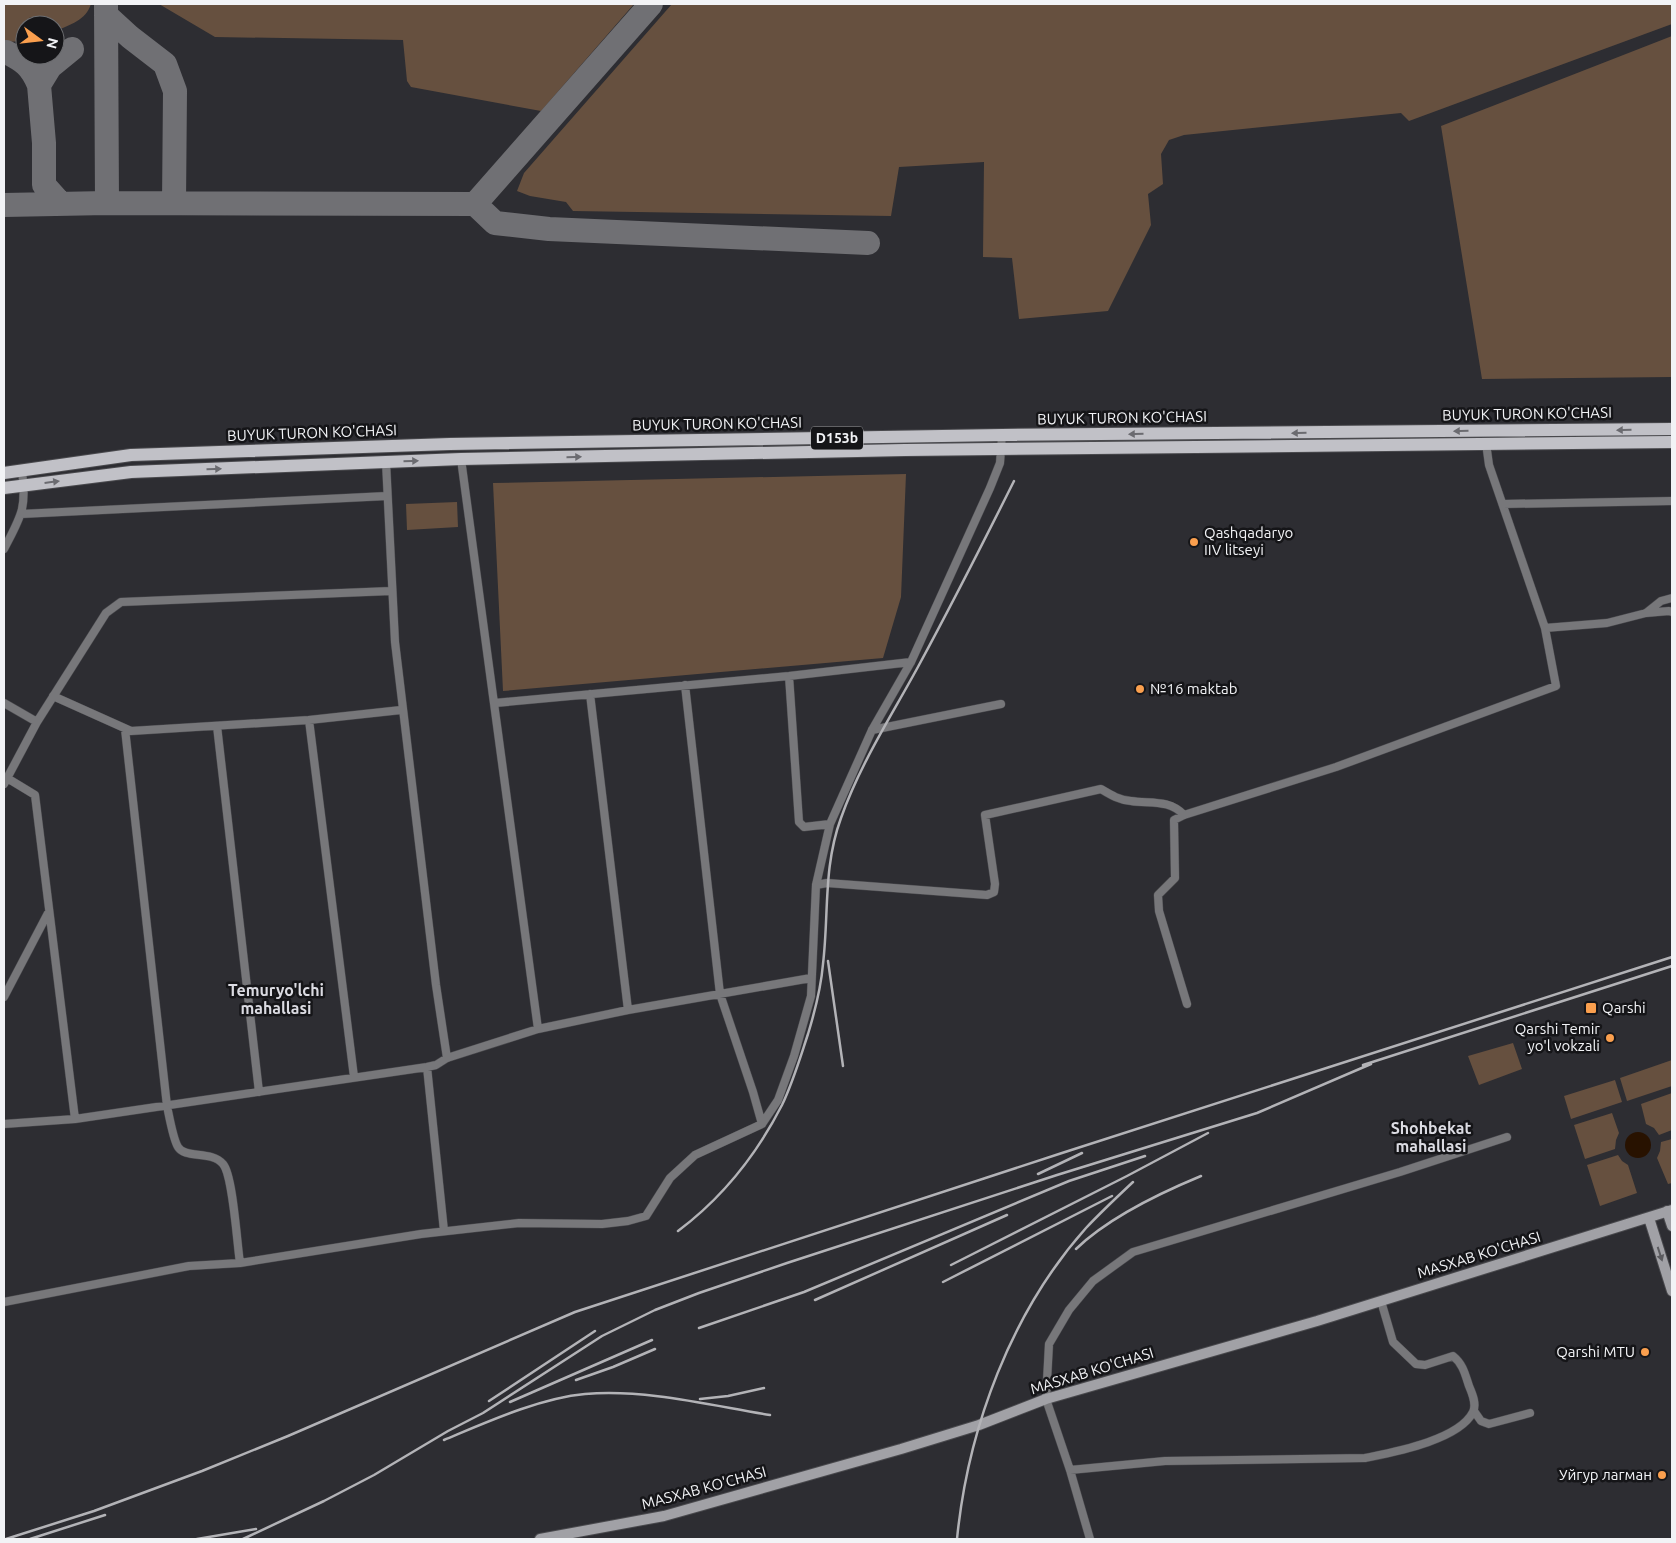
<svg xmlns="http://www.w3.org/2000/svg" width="1676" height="1543" viewBox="0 0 1676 1543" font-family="Ubuntu,sans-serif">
	<rect width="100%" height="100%" fill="#2d2d32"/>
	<path fill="#66503f" d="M4 4H91C86 20 70 25 55 31V25H25V41L4 42Z
		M159 4H634L541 111 411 87 407 81 403 40 215 37Z
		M672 4H1672V24L1409 121 1401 113 1184 135 1169 140 1161 154 1163 184 1148 194 1151 225 1108 311 1019 319 1012 258 983 257 984 162 899 167 891 216 573 211 566 202 530 196 517 191 524 173Z
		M1672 36V377L1482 379 1441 126Z
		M906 474 901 597 883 658 503 691 493 483Z
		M457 502 458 527 407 530 406 504Z
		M1513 1043 1522 1069 1479 1085 1468 1056Z
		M1672 1060V1086L1627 1101 1620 1078Z
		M1615 1080 1622 1102 1571 1119 1564 1096Z
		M1672 1093V1130L1659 1135 1654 1128 1646 1124 1641 1104Z
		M1612 1113 1619 1133 1616 1140 1615 1149 1585 1159 1574 1125Z
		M1672 1139V1183L1668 1184 1657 1158 1660 1151 1661 1142Z
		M1618 1155 1622 1161 1628 1165 1637 1193 1600 1206 1587 1165Z"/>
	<path fill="#281200" d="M1625 1145a13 13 0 1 1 26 0a13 13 0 1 1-26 0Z"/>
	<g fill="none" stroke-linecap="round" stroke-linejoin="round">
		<path stroke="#707074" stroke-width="24" d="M106 5 107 203
			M106 15 130 37 165 64 175 91 174 203
			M6 52C24 61 31 66 39 85
			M61 204 44 185V143L39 85 50 67 72 49
			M475 204 651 4
			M4 205 107 203 475 204 495 223 549 229 868 243"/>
		<defs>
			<path id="street" d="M461 459 538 1029
				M386 462 395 642 436 985 447 1058
				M1503 504 1672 501
				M21 514 387 496
				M4 549C21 516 27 509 22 471
				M1646 613 1669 611 1672 612
				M1545 628 1607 623 1646 613 1661 601 1672 598
				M789 676 799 822 804 827 830 824
				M685 685 720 994 753 1092 762 1124
				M590 694 628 1010
				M53 696 131 731 309 720 401 710
				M4 703 37 722
				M495 703 789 676 911 662
				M309 720 354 1077
				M217 726 259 1092
				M125 729 167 1106C169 1115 173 1139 178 1147 185 1159 211 1150 223 1164 233 1175 237 1244 240 1263
				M872 730 1001 704
				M7 778 35 795 75 1119
				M4 784 37 722 106 613 121 602 391 591
				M816 885 827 883 987 895 994 892 995 884 985 815 1101 789C1111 795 1119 800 1131 801 1150 804 1169 799 1184 815
				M4 997 48 913
				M1187 1004 1159 911 1158 895 1175 878 1174 820 1184 815 1336 767 1556 686 1545 628 1489 465 1486 443
				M427 1067 444 1231
				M4 1124 75 1119 427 1067 436 1065 447 1058 538 1029 628 1010 811 978
				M4 1302 189 1266 240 1263 421 1234 519 1223 602 1224 628 1221 646 1216 670 1178 695 1155 762 1124 778 1100 794 1056 811 996 816 885 830 824 872 730 911 662 990 488 1000 463 1002 435
				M1474 1411 1481 1421 1489 1424 1530 1413
				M1070 1470 1165 1461 1365 1458C1394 1452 1459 1440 1473 1412 1477 1404 1472 1393 1469 1386 1465 1374 1463 1364 1453 1356L1425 1365 1416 1364 1393 1342 1381 1301
				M1090 1539 1070 1470 1046 1399 1049 1344 1069 1310 1093 1281 1133 1252 1400 1172 1507 1137"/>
			<path id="secondary" d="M1667 1211 1672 1226
				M1649 1218 1672 1291
				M540 1539 664 1516 901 1449 979 1425 1046 1399 1317 1321 1672 1210"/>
			<path id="primary" d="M4 473 131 455 450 444 1002 435 1672 429
				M4 488 131 472 461 459 905 450 1672 442"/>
		</defs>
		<use href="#street" stroke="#49494d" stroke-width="9"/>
		<use href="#secondary" stroke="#49494d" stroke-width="12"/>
		<use href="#primary" stroke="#49494d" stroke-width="14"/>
		<use href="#street" stroke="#77777a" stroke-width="8"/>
		<use href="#secondary" stroke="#a1a1a6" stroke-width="10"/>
		<use href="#primary" stroke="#c1c1c7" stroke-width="12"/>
		<path stroke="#b3b3b7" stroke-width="2.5" d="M828 961 843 1066
			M1363 1065 1672 966
			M1038 1174 1082 1153
			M678 1231C722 1198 757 1154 782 1105 793 1082 800 1058 808 1034 815 1011 821 988 823 964 829 914 823 867 841 818 860 764 892 715 919 665 952 604 983 543 1014 481
			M1076 1249C1108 1218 1160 1193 1201 1176
			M951 1265 1127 1176 1208 1133
			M943 1282 1112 1196
			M815 1300 1007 1215
			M699 1328 804 1292 1069 1181 1145 1156
			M576 1380 613 1367 655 1349
			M700 1399 728 1396 764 1388
			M489 1401 595 1331
			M510 1402 652 1340
			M444 1440C487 1422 540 1398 585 1394 647 1389 709 1405 770 1415
			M6 1539 94 1511 202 1471 288 1436 575 1312 1062 1153 1672 957
			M30 1539 105 1515
			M197 1539 256 1529
			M243 1539 324 1501 374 1475 448 1431 483 1413 602 1336 655 1310 699 1293 787 1263 1057 1175 1257 1113 1371 1064
			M957 1539C968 1428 1011 1312 1086 1228 1101 1212 1117 1197 1133 1182"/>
	</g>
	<defs><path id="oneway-solid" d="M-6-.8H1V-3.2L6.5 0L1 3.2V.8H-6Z" transform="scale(1.25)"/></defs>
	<g fill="#6b6b70">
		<use href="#oneway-solid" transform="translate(1624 430) rotate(179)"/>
		<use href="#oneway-solid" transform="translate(1461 431) rotate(179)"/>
		<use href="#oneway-solid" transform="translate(1299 433) rotate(179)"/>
		<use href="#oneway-solid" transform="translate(1136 434) rotate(179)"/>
		<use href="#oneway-solid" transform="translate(574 457) rotate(-1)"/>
		<use href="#oneway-solid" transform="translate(411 461) rotate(-2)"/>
		<use href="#oneway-solid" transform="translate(214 469) rotate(-2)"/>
		<use href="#oneway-solid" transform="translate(52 482) rotate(-7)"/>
	</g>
	<use fill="#5b5b5f" href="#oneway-solid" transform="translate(1660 1254) rotate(72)"/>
	<g fill="#fa9f4e" stroke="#151518" stroke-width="2">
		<circle cx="1194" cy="542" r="5"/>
		<circle cx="1140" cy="689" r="5"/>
		<rect x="1585" y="1002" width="12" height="12" rx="2.5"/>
		<circle cx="1610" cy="1038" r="5"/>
		<circle cx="1645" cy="1352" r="5"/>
		<circle cx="1662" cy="1475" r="5"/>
	</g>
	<g text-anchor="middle" stroke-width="5" stroke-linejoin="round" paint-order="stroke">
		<rect fill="#151518" stroke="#b0b0b3" stroke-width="1" x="811" y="426.5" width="52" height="23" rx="4"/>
		<g font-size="14" font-weight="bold" fill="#f2f3f6">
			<text x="837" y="443">D153b</text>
		</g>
		<g font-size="15" fill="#f2f3f6" stroke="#151518">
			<text transform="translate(1527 414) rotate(-1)" y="5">BUYUK TURON KO'CHASI</text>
			<text transform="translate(1122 418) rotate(-1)" y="5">BUYUK TURON KO'CHASI</text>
			<text transform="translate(717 424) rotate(-1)" y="5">BUYUK TURON KO'CHASI</text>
			<text transform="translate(312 433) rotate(-2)" y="5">BUYUK TURON KO'CHASI</text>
			<text transform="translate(1479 1255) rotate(-17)" y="5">MASXAB KO'CHASI</text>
			<text transform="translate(1092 1371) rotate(-17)" y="5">MASXAB KO'CHASI</text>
			<text transform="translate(704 1488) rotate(-15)" y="5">MASXAB KO'CHASI</text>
		</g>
		<g font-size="15" fill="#f2f3f6" stroke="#151518" text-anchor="start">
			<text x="1204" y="538">Qashqadaryo<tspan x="1204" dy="17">IIV litseyi</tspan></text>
			<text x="1150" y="694">№16 maktab</text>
			<text x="1602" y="1013">Qarshi</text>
			<text x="1600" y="1034" text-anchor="end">Qarshi Temir<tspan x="1600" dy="17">yo'l vokzali</tspan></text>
			<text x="1635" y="1357" text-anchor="end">Qarshi MTU</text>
			<text x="1652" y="1480" text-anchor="end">Уйгур лагман</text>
		</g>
		<g font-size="16" font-weight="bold" fill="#dbdbe2" stroke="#151518">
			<text x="276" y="996">Temuryo'lchi<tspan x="276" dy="18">mahallasi</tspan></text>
			<text x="1431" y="1134">Shohbekat<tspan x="1431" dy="18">mahallasi</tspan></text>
		</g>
	</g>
	<rect width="1676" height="1543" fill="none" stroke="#f2f3f6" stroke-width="10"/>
	<g transform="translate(40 40) rotate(105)"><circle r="24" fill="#151518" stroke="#6d6e71"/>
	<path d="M0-4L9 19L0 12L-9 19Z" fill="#fa9f4e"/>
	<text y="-8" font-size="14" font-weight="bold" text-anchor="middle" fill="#f2f3f6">N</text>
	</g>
</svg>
